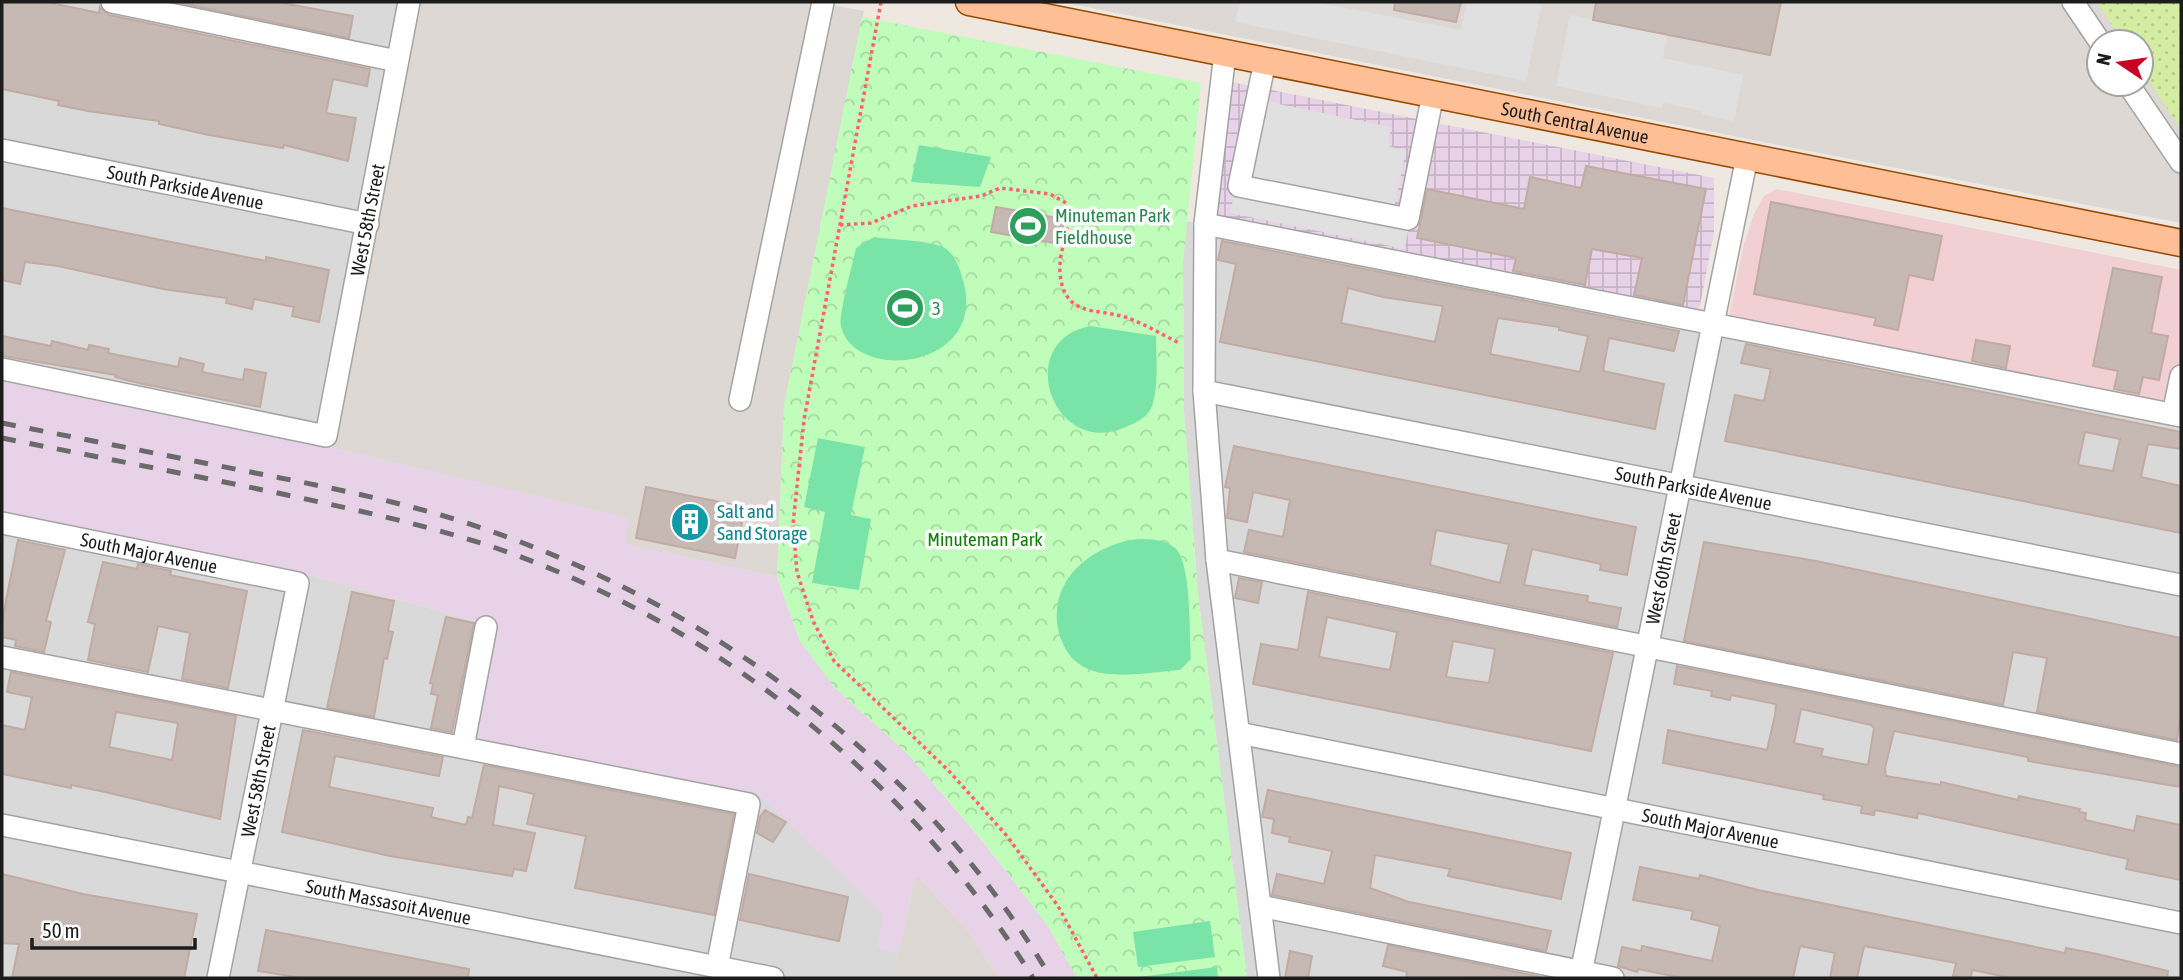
<svg xmlns="http://www.w3.org/2000/svg" width="2183" height="980" viewBox="0 0 2183 980" font-family="'Asap Condensed',sans-serif">
	<defs>
		<pattern id="industrial-grid" width="8" height="8" patternUnits="userSpaceOnUse" patternTransform="scale(1.75)"><rect width="8" height="8" fill="#e8d2e8"/><path d="M0 4h8M4 0v8" fill="none" stroke="#c6b4c6"/></pattern>
		<pattern id="grass-dots" width="8" height="8" patternUnits="userSpaceOnUse" patternTransform="scale(1.75)"><rect width="8" height="8" fill="#d4eda3"/><path d="M2 2h.1M6 6h.1" fill="none" stroke="#b5cb8c" stroke-width="1.8" stroke-linecap="round"/></pattern>
		<pattern id="park-crowns" width="20" height="18" patternUnits="userSpaceOnUse" patternTransform="scale(1.75)"><rect width="20" height="18" fill="#c0fdba"/><path d="M2 6a3 3 0 1 1 6 0M12 15a3 3 0 1 1 6 0" fill="none" stroke="#a4d89f"/></pattern>
	</defs>
	<rect width="100%" height="100%" fill="#eee8e1"/>
	<path fill="#dad9d9" d="M2 2H417L328 447 2 381Z
		M1186 221 2181 417V978H1247L1198 594 1184 412 1183 263Z
		M2 513 314 576 497 627 475 741 759 795 884 914 877 947 898 953 892 978H2Z"/>
	<path fill="#f1cfd3" d="M1777 189 2181 270V417L1727 327 1743 247 1754 214 1764 196Z"/>
	<path fill="url(#industrial-grid)" d="M1231 82 1714 178V232L1697 321 1215 226Z"/>
	<path fill="#ddd8d3" fill-rule="evenodd" d="M417 2H818L864 11 784 406 777 577 624 544 627 518 328 447Z
		M1062 2H2181V223L1778 145ZM2099 42H2141V84H2099Z
		M916 874 970 933 999 978H892Z"/>
	<path fill="#e8d2e8" d="M2 381 328 447 628 518 625 544 777 577 800 641 836 689 909 755 983 842 1048 926 1077 978H999L970 933 916 874 898 953 877 947 883 914 759 795 475 741 497 627 314 576 2 513Z"/>
	<path fill="url(#grass-dots)" d="M2097 2H2181V129L2141 69V42H2123Z"/>
	<path fill="url(#park-crowns)" d="M862 17 1201 83 1183 263 1184 412 1198 594 1247 978H1077L1048 926 983 841 909 755 836 689 800 641 777 577 784 406Z"/>
	<path fill="#79e3a8" d="M919 145 991 157 980 187 911 182Z
		M874 237C892 240 928 240 943 247 954 253 959 266 962 277 992 367 857 385 841 327 838 316 853 263 856 248Z
		M1090 326 1156 336C1156 357 1159 385 1152 406 1149 416 1138 422 1128 426 1054 462 1011 342 1090 326Z
		M818 438 865 447 851 515 871 519 859 590 812 583 825 512 804 507Z
		M1138 539C1151 539 1164 539 1175 548 1192 563 1189 634 1191 659L1180 670C1152 672 1114 680 1088 669 1072 662 1064 650 1059 633 1046 581 1091 545 1138 539Z
		M1210 921 1215 957 1138 967 1133 932Z
		M1217 967 1218 978H1139V977Z"/>
	<path fill="#e0e0e0" d="M1240 2H1314L1461 30 1467 2H1542L1526 81 1235 22Z
		M1570 15 1667 35 1663 58 1743 75 1734 121 1701 114 1702 111 1664 103 1662 108 1556 86Z
		M1249 98 1391 127 1388 143 1390 147 1406 150 1394 208 1411 213 1405 249 1230 213 1234 195 1232 182Z"/>
	<path fill="#c6b9b4" stroke="#c1aba3" stroke-width="2" fill-rule="evenodd" d="M2 2H46L99 13 100 7 109 15 370 69 367 86 333 79 326 113 356 118 348 161 284 145 283 148 209 135 159 124V121L88 111 58 105 59 101 2 89Z
		M176 2H277L353 16 349 38Z
		M1395 2H1461L1456 22 1394 10Z
		M1596 2H1781L1770 55 1593 20Z
		M1586 166 1706 189 1683 305 1634 295 1642 258 1592 249 1585 285 1513 271 1516 258 1417 238 1427 189 1524 209 1530 177 1581 188Z
		M1771 202 1942 236 1933 280 1909 275 1898 330 1874 325 1876 318 1754 294Z
		M996 207 1064 219 1060 244 991 232Z
		M2 208 266 261V257L329 270 319 322 292 316 294 307 254 299 252 309 226 303 227 298 163 289 58 266 25 262 20 284 2 280Z
		M1222 241 1679 331 1674 351 1609 338 1603 371 1664 384 1655 429 1220 342 1236 264 1218 260ZM1348 288 1383 297 1443 306 1435 342 1341 323ZM1498 318 1559 327V330L1588 336 1580 372 1490 354Z
		M2113 268 2162 277 2151 333 2168 336 2159 380 2143 377 2139 394 2114 389 2118 371 2093 366Z
		M2 336 51 346 52 341 88 350 89 345 109 349 108 353 178 367 180 358 204 364 202 372 243 380 245 369 266 373 260 407 143 384 115 377 116 375 2 356Z
		M1976 340 2010 346 2006 368 1972 361Z
		M1746 344 2181 432V449L2148 444 2141 477 2181 486V533L1725 441 1735 395 1764 401 1771 369 1741 363ZM2085 432 2120 439 2113 471 2078 465Z
		M1234 446 1636 527 1627 575 1600 570 1601 564 1532 549 1524 585 1588 596 1587 602 1621 608 1617 627 1244 552 1249 530 1283 537 1290 500 1253 492 1247 522 1227 518 1230 488 1225 487ZM1436 530 1509 544 1500 583 1430 565Z
		M646 487 745 507 735 558 636 538Z
		M18 540 65 550 46 621 51 622 44 652 15 646 16 640 2 637V621Z
		M1704 542 1816 561 2181 638V711L2177 740 2037 712 2047 658 2013 652 2003 705 1684 641Z
		M103 562 137 569 138 564 171 571 170 575 247 591 228 688 182 679 190 633 158 626 148 672 88 660 95 624 88 622Z
		M1239 578 1262 582 1258 603 1235 598Z
		M352 592 394 601 388 631 393 632 387 659 384 658 374 717 327 708Z
		M1308 592 1613 653 1591 751 1253 684 1261 644 1298 650ZM1327 617 1397 632 1390 670 1319 657ZM1453 641 1495 649 1489 683 1446 677Z
		M446 617 474 623 452 732 431 728 438 695 431 694 433 684 430 683Z
		M1677 666 2181 767V787L2028 761V757L1894 731 1885 768 1886 776 1941 785V782L2018 800 2019 796 2080 809 2079 812 2086 813 2085 820 2134 831 2137 816 2181 825V880L2126 869 2128 859 1918 813 1917 818 1875 810 1874 815 1861 813 1862 806 1823 799 1824 795 1663 763 1668 730 1767 750 1775 715 1776 704 1731 695 1730 700 1711 696 1712 691 1674 684ZM1801 709 1871 725 1874 728 1868 765 1821 756 1823 749 1794 743Z
		M11 672 236 716 220 819 105 792 71 785V788L2 774V725L25 730 32 697 7 692ZM116 712 178 723 172 760 109 747Z
		M303 730 443 757 439 776 335 756 329 787 433 808 431 817 466 825 468 817 472 818 484 765 734 814 714 915 575 888 586 836 527 824 534 794 499 786 493 825 535 833 526 871 514 869 512 876 390 856 282 832Z
		M1268 790 1571 853 1561 899 1448 876 1450 869 1375 855 1370 888 1409 902 1551 931 1546 951 1272 895 1277 874 1324 884 1332 851 1289 842 1290 837 1272 833 1274 819 1262 817Z
		M765 810 786 822 773 842 757 833 760 817Z
		M1640 867 1699 879 1700 875 1758 890 2065 953 2066 948 2097 954 2168 971 2167 978H2012L1972 970 1971 978H1964L1953 976 1956 963 1864 946 1857 978H1830L1835 953 1800 946 1793 978H1682L1638 969 1637 972 1618 966 1622 947 1641 951 1642 946 1712 961 1720 926 1691 919 1693 911 1633 900Z
		M2 874 83 894 197 914 184 978H12L19 944 2 943Z
		M749 874 848 897 839 941 740 920Z
		M266 930 469 969 468 978H302L258 971Z
		M1388 945 1541 977 1406 978 1407 972 1383 966Z
		M1290 951 1312 956 1308 978H1285Z"/>
	<g fill="none" stroke-linecap="round" stroke-linejoin="round">
		<defs>
			<g id="minor">
				<path d="M112 2 397 61"/>
				<path d="M2073 2 2100 42"/>
				<path d="M1225 53 1205 224 1204 391 1217 560 1269 978"/>
				<path d="M1265 61 1239 186 1408 219 1433 94"/>
				<path d="M2128 84 2181 162"/>
				<path id="s1" d="M2 150 368 224"/>
				<path d="M1205 224 2181 416"/>
				<path id="s2" d="M2 369 326 436 409 2"/>
				<path id="s3" d="M1204 391 2181 585"/>
				<path d="M740 400 823 2"/>
				<path d="M2173 414 2181 376"/>
				<path id="s4" d="M2 523 298 583 218 978"/>
				<path d="M1217 560 2181 754"/>
				<path d="M2 657 749 804 717 967"/>
				<path id="s5" d="M1239 733 2181 923"/>
				<path d="M463 747 486 627"/>
				<path id="s6" d="M2 825 773 978"/>
				<path d="M1260 906 1613 978"/>
				<path id="s7" d="M1580 978 1747 157"/>
			</g>
			<g id="major">
				<path id="s8" d="M969 2 2181 243"/>
			</g>
		</defs>
		<use href="#minor" stroke="#a3a3a3" stroke-width="24"/>
		<use href="#major" stroke="#954a00" stroke-width="29"/>
		<path stroke="#ff626d" stroke-width="3.5" stroke-dasharray="3.5 3.5" stroke-linecap="butt" d="M881 2 804 420 793 524 797 572 813 621 834 661 949 771 1007 836 1058 906 1097 978
			M840 225 871 223 912 206 981 196 1000 188 1050 194 1066 203C1073 231 1058 247 1060 273 1064 317 1095 308 1125 317 1143 323 1161 334 1179 343"/>
		<use href="#minor" stroke="#fff" stroke-width="21"/>
		<use href="#major" stroke="#ffbf96" stroke-width="26"/>
		<path stroke="#6a6a6a" stroke-width="5" stroke-dasharray="14 14" stroke-linecap="butt" d="M2 423C83 439 164 455 245 471 312 484 379 497 444 516 694 591 917 753 1051 978
			M2 438C97 457 192 475 287 495 357 510 426 525 493 547 716 623 910 779 1033 978"/>
	</g>
	<defs>
		<symbol id="stadium-disc" viewBox="-11 -11 22 22"><circle r="9.5" fill="#2e9e5b" stroke="#fff"/><path d="M0-5a6.5 5 0 1 0 0 10a6.5 5 0 1 0 0-10ZM-3.5-1.8h7v3.6h-7Z" fill="#fff"/></symbol>
		<symbol id="building-disc" viewBox="-11 -11 22 22"><circle r="9.5" fill="#0f9aa8" stroke="#fff"/><path d="M-4-6H4V6H1V3H-1V6H-4ZM-2.5-4.3h1.7v1.8h-1.7ZM.8-4.3h1.7v1.8H.8ZM-2.5-1h1.7V.8h-1.7ZM.8-1h1.7V.8H.8Z" fill="#fff"/></symbol>
	</defs>
	<g fill-rule="evenodd">
		<use href="#stadium-disc" x="1006" y="204" width="44" height="44"/>
		<use href="#stadium-disc" x="883" y="286" width="44" height="44"/>
		<use href="#building-disc" x="668" y="500" width="44" height="44"/>
	</g>
	<g text-anchor="middle" stroke-width="7" stroke-linejoin="round" paint-order="stroke">
		<g font-size="19" fill="#1c1c1c" stroke="#fff">
			<text dy="7" stroke="none"><textPath href="#s8" startOffset="618">South Central Avenue</textPath></text>
			<text dy="7" stroke="none"><textPath href="#s1" startOffset="187">South Parkside Avenue</textPath></text>
			<text dy="7" stroke="none"><textPath href="#s2" startOffset="551">West 58th Street</textPath></text>
			<text dy="7" stroke="none"><textPath href="#s3" startOffset="499">South Parkside Avenue</textPath></text>
			<text dy="7" stroke="none"><textPath href="#s4" startOffset="150">South Major Avenue</textPath></text>
			<text dy="7" stroke="none"><textPath href="#s7" startOffset="418">West 60th Street</textPath></text>
			<text transform="translate(258 781) rotate(-79)" y="7">West 58th Street</text>
			<text dy="7" stroke="none"><textPath href="#s5" startOffset="481">South Major Avenue</textPath></text>
			<text dy="7" stroke="none"><textPath href="#s6" startOffset="394">South Massasoit Avenue</textPath></text>
		</g>
		<g font-size="19" fill="#27864d" stroke="#fff" text-anchor="start">
			<text x="1055" y="222">Minuteman Park<tspan x="1055" dy="22">Fieldhouse</tspan></text>
			<text x="932" y="315">3</text>
		</g>
		<g font-size="19" fill="#0d838f" stroke="#fff" text-anchor="start">
			<text x="717" y="518">Salt and<tspan x="717" dy="22">Sand Storage</tspan></text>
		</g>
		<g font-size="19" fill="#108005" stroke="#fff">
			<text x="985" y="546">Minuteman Park</text>
		</g>
	</g>
	<rect width="2183" height="980" fill="none" stroke="#1c1c1c" stroke-width="7"/>
	<g transform="translate(2120 63) rotate(283)"><circle r="33" fill="#ffffff" stroke="#a4a4a4" stroke-width="2"/>
	<path d="M0-5L12 26L0 18L-12 26Z" fill="#c90023"/>
	<text y="-10" font-size="19" font-weight="bold" text-anchor="middle" fill="#1c1c1c">N</text>
	</g>
	<path d="M32 938v10h163v-10" fill="none" stroke="#1c1c1c" stroke-width="3.5"/>
	<text x="42" y="938" font-size="21" fill="#1c1c1c" stroke="#ffffff" stroke-width="5" paint-order="stroke">50 m</text>
</svg>
